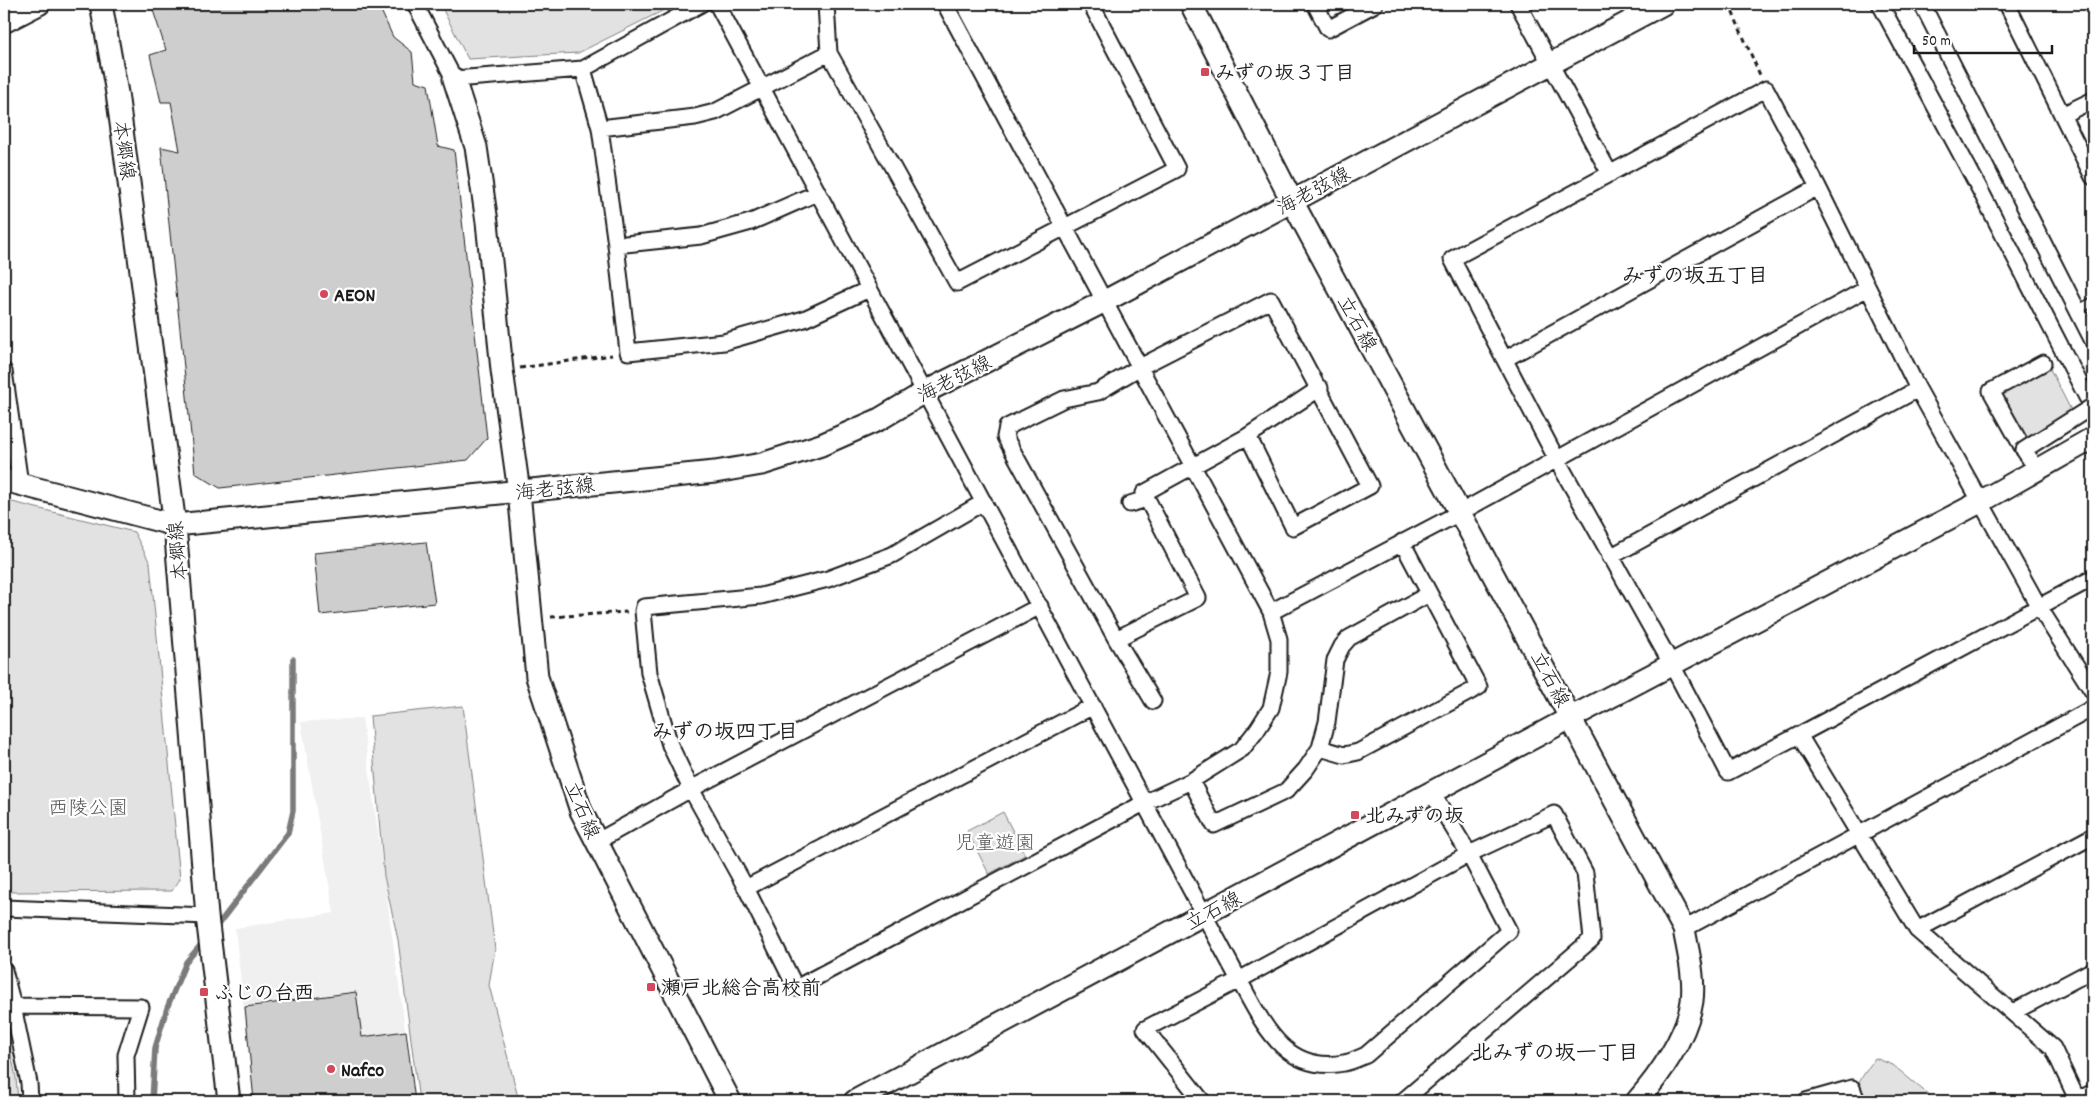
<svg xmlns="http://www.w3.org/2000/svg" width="2097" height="1105" viewBox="0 0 2097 1105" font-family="Dekko,'Klee One',sans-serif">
	<rect width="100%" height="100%" fill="#fff"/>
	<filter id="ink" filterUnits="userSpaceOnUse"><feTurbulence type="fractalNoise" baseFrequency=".02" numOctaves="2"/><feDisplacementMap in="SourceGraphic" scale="10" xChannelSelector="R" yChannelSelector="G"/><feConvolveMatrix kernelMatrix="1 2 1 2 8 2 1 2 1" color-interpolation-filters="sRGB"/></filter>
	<g filter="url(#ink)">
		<path fill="#f0f0f0" d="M362 718 415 1101H254L235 928 334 913 301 722Z"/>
		<path fill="#e2e2e2" stroke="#7f7f7f" d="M440 4H676L578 53 468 59Z
			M2048 365 2073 414 2028 446 2000 391Z
			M4 500 134 532 150 563 180 879 172 891 12 892 4 886Z
			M463 706 495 949 489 985 519 1101H419L398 940 384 876 370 716Z
			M1003 812 1025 855 989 874 967 831Z
			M4 1019 16 1078 18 1101H4Z
			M1875 1058 1893 1065 1936 1101H1861L1856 1086Z"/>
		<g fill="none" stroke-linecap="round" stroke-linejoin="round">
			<path stroke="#7a7a7a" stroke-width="5.5" d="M214 930 288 833 293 811V659
				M152 1101 155 1048 167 1008 186 962 204 941"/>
		</g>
		<path fill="#cecece" stroke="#1c1c1c" d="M151 4H378L393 37 412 52 415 81 428 85 438 146 454 150 487 438 468 460 220 488 195 473 161 147 180 151 171 102H161L150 55 166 50Z
			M426 542 435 603 320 615 314 553Z
			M356 992 362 1037 406 1031 415 1101H254L245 1007Z"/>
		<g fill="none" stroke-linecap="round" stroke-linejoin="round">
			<defs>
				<path id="lane" d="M2077 310 2093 302"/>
				<path id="street" d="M415 4 454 79 583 69 701 4
					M717 4 1239 980C1263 1023 1284 1074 1344 1063 1351 1062 1359 1058 1366 1055L1509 931 1469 854 1432 793
					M826 4 829 53 957 283 1177 169 1091 4
					M945 4 1271 612 1279 639V672L1271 708 1257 730 1242 749 1191 781 1144 803 796 988 746 888 691 789 670 745 649 673 643 611 644 607 761 596 828 579 892 555 984 502
					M1315 4 1328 29 1375 4
					M1518 4 1610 174
					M1880 4 1978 186 2093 409
					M1922 4 2093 341
					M2007 4 2093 177
					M583 69 600 128 616 245 628 352 724 342 804 319 869 289
					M2062 115 2093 100
					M600 128 695 117 715 112 829 53
					M616 245 701 236 751 222 817 193
					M1505 359 1818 187
					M4 371 20 484
					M2024 450 1991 391 2043 363
					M1130 504 1146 499
					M1610 557 1918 389
					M1271 612 1461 512 1868 288
					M1116 639 1198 598 1144 493 1248 436 1320 388
					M2093 692 2039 607 1918 389 1818 187 1766 89 1452 259 1556 458 1672 665 1728 772 1799 735 1917 930 2053 1048 2075 1095 2084 1097 2093 1092
					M1153 701 1116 639 1005 437 1007 427 1064 399 1098 392 1140 367 1271 300 1370 486 1293 527 1248 436
					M1799 735 2093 578
					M1320 748 1344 755 1358 752 1479 687 1402 542
					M1191 781 1214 825 1286 791 1306 769 1320 748 1327 722 1335 660 1342 646 1349 638 1429 594
					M596 842 691 789 1040 606
					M746 888 1093 706
					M4 908 207 916
					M1684 929 2093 708
					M1917 930 2093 836
					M4 970 13 1006 4 1007
					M2013 1012 2093 970
					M30 1101 29 1083 13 1006 141 1007 126 1055 127 1101
					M1202 1101 1145 1029 1239 980 1469 854 1554 814 1585 873 1592 939 1403 1101
					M1806 1101 1852 1088 1857 1101"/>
				<path id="secondary" d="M101 4 117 93 175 525 207 916 229 1101
					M1191 4 1292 201 1684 929C1688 952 1695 977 1692 1001 1687 1036 1660 1075 1637 1101
					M4 22 39 4
					M454 79 476 147 487 222 502 370 519 492 537 677 581 811 730 1101
					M4 480 175 525 715 472 762 464 821 445 878 420 925 392 1103 302 1663 4
					M855 1101 1572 717 1982 501 2093 438"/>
			</defs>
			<use href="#lane" stroke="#1c1c1c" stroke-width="11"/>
			<use href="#street" stroke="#1c1c1c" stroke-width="19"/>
			<use href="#secondary" stroke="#1c1c1c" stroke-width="25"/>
			<path stroke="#1c1c1c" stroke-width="3" stroke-dasharray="5 4" stroke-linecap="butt" d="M1729 4 1760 75
				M520 368 612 355
				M551 617 627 612"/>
			<use href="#lane" stroke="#fff" stroke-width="8"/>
			<use href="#street" stroke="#fff" stroke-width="15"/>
			<use href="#secondary" stroke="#fff" stroke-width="21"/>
			<defs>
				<path id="street-bridge" d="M2030 459 2024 450 2093 406"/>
			</defs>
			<use href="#street-bridge" stroke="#1c1c1c" stroke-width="19" stroke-linecap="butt"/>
			<use href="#street-bridge" stroke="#fff" stroke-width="15"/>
		</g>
	</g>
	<g fill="#d1495b" stroke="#fff" stroke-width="2">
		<rect x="1200" y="67" width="10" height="10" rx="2.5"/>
		<circle cx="324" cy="294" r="5"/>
		<rect x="1350" y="810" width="10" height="10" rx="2.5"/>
		<rect x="646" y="982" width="10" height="10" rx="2.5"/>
		<rect x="199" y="987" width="10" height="10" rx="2.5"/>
		<circle cx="331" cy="1069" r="5"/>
	</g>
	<g text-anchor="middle" stroke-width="4.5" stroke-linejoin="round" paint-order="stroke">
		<g font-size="20" font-weight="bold" fill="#1c1c1c" stroke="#fff" text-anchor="start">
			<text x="1215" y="79">みずの坂３丁目</text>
			<text x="334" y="301">AEON</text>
			<text x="1365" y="822">北みずの坂</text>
			<text x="661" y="994">瀬戸北総合高校前</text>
			<text x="214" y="999">ふじの台西</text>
			<text x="341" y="1076">Nafco</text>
		</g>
		<g font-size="20" fill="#1c1c1c" stroke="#fff">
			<text transform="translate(125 150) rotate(82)" y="7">本郷線</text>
			<text transform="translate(1313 190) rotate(-28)" y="7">海老弦線</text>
			<text transform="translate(1358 323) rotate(61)" y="7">立石線</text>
			<text transform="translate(954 378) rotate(-27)" y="7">海老弦線</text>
			<text transform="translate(555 488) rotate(-6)" y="7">海老弦線</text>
			<text transform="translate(177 551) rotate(-95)" y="7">本郷線</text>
			<text transform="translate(1551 679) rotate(62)" y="7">立石線</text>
			<text transform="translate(583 810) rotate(67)" y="7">立石線</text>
			<text transform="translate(1213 910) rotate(-28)" y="7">立石線</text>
		</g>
		<g font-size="20" fill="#575757" stroke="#fff">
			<text x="88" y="814">西陵公園</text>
			<text x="995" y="849">児童遊園</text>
		</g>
		<g font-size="21" font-weight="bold" fill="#1c1c1c" stroke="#fff">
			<text x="1695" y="282">みずの坂五丁目</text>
			<text x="725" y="738">みずの坂四丁目</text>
			<text x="1555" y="1059">北みずの坂一丁目</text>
		</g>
	</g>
	<rect width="2097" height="1105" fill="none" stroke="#fff" stroke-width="20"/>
	<rect x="10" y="10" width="2077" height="1085" fill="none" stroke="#1c1c1c" stroke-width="2" filter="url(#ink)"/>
	<path d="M1914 45v8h138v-8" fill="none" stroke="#1c1c1c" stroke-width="2.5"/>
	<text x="1922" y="45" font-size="15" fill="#1c1c1c" stroke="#ffffff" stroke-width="4" paint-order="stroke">50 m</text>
</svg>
